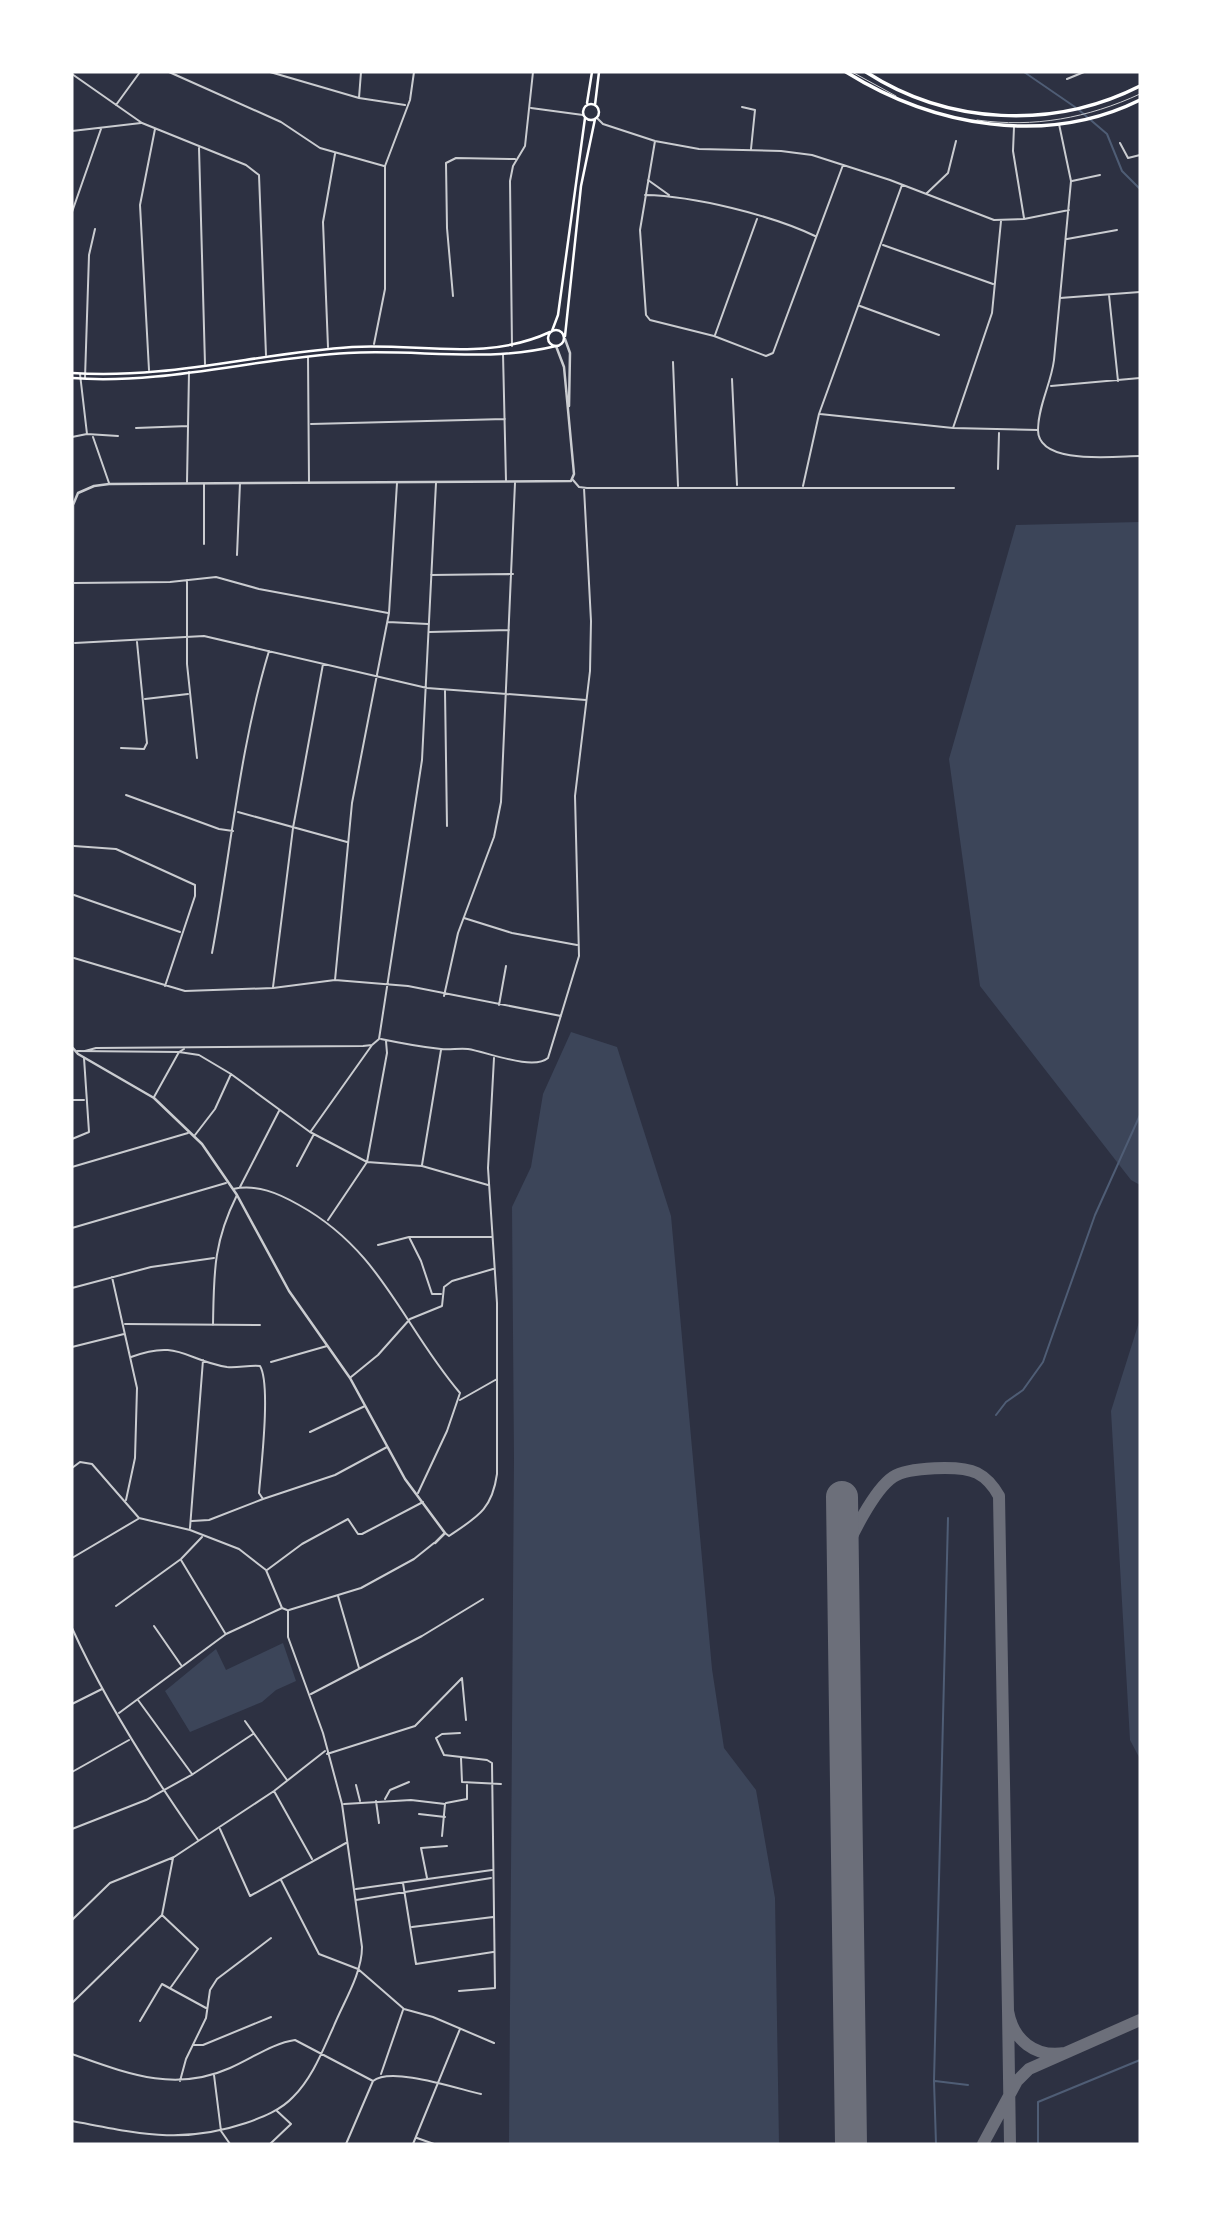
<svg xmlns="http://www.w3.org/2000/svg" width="1212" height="2216" viewBox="0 0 1212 2216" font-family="Merriweather,serif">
  <rect width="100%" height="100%" fill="#2d3142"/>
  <!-- green -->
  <path fill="#3c4559" d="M1140,522v663l-9,-5 -151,-194 -31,-227 67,-234z
    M571,1032l46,15 54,169 41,453 12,79 32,42 19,108 4,246h-270l5,-685 -2,-252 19,-40 12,-73z
    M1140,1319v440l-10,-19 -19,-329z
    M283,1643l13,38 -20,9 -14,12 -72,30 -25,-41 51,-42 10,21z"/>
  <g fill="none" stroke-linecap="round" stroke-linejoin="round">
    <!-- stream -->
    <path stroke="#4f5d75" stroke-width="2" d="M1024,72l51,35
      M1079,110l28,24 15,37 18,18
      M996,1415l10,-13 17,-12 20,-28 52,-147 45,-100
      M935,2081l33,4
      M936,2144l-2,-63 14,-563
      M1038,2144v-42l102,-42"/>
    <!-- taxiway -->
    <path stroke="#6c6f7a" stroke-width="12" d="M844,1559c4,-20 31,-70 49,-82 15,-10 68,-12 84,-4 10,5 17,14 22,23l9,515
      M983,2144l34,-63 12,-12 111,-49
      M1010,2144l-2,-133c5,29 27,47 57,42"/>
    <!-- runway -->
    <path stroke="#6c6f7a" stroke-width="32" d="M842,1497l9,647"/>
    <!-- service -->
    <path stroke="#caccd0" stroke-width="1" d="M852,72l44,24
      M977,120c57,8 111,-2 163,-26"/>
    <!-- minor -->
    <path stroke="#caccd0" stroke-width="2" d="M169,72l112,50 39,26 64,18
      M270,72l89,26 46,7
      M72,74l70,49 104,42 13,10 7,180
      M1067,79l17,-7
      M359,98l2,-26
      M116,105l24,-33
      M742,107l13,3 -4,39
      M531,108l52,7
      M597,118l6,6 52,17 44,8 82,2 31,4 78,25 104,40 30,-1 45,-9
      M1059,124l12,57 -17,179c-3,24 -16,46 -16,70 0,36 78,26 102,26
      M1014,127l-1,24 11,67
      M72,131l69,-8
      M655,141l-15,89 6,85 4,5 64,16 52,20 7,-3 70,-188
      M1120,143l8,15 12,-3
      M199,148l6,216
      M648,180l21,15
      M1072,181l28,-6
      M927,193l21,-20 8,-32
      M645,195c49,1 126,20 170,41
      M72,212l29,-83
      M1067,239l50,-9
      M883,245l110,39
      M1109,295l9,86
      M453,296l-6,-68 -1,-65 10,-5 59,1
      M1060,298l80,-6
      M860,306l79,29
      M715,335l42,-116
      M374,344l11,-55v-123l25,-66 4,-28
      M512,346l-2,-165 3,-15 12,-20 8,-74
      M328,347l-5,-125 12,-68
      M503,354l3,127
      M308,357l1,126
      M673,362l5,124
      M149,370l-9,-165 15,-76
      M80,374l7,60
      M85,378l4,-123 6,-26
      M732,379l5,106
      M1051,386l89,-8
      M820,414l133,14 85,2
      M311,424l194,-5
      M136,428l52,-2
      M953,428l39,-115 9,-92
      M72,437l15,-3 31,2
      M93,437l16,46
      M998,469l1,-36
      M573,480l6,7 8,1h367
      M187,482l2,-110
      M204,484v60
      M803,486l16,-72 83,-229
      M237,555l3,-72
      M431,575l82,-1
      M187,580v84l10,94
      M74,583l96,-1 46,-5 43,12 129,24
      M388,622l40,2
      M430,632l79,-2
      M75,643l129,-7 223,52 159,12
      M445,691l2,135
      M145,699l43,-5
      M121,748l23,1 3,-6 -10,-101
      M126,795l93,34 14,2
      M238,812l109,30
      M74,846l42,3 79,36v11l-30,90
      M74,895l106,37
      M464,918l48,15 65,12
      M212,953c19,-101 27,-203 57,-302
      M74,958l111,33 88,-3 62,-8 73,6 153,30
      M335,980l17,-177 37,-190 8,-130
      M273,987l20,-159 30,-164
      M444,996l14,-63 36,-96 7,-35 14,-319
      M499,1005l7,-39
      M381,1039c19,4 40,8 60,10 9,1 18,-1 27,0 19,3 65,22 80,9l31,-102 -4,-160 15,-125 1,-50 -7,-133
      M77,1051l102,1 20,3 32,19 79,58 57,30 55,4 66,19
      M85,1051l11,-3 267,-2 9,-1 7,-6 43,-279 14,-277
      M154,1097l25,-45 5,-3
      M72,1100h12
      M311,1131l61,-86
      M195,1135l20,-26 16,-35
      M72,1139l17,-7 -5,-74
      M422,1165l19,-115
      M297,1166l17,-32
      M72,1167l116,-34
      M240,1187l39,-76
      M233,1189c24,-5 45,4 66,16 83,46 103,120 161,188l-13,38 -29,62
      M328,1220l39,-58 20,-109 -1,-12
      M72,1228l154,-45
      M409,1237l12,24 11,33h9
      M378,1245l31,-8h83
      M112,1277l25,111 -2,70 -9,42
      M72,1288l79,-21 63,-9
      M125,1324l135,1
      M213,1325c1,-52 0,-82 24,-130
      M72,1347l52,-13
      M131,1357c48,-18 54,3 96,10 11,1 22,-2 33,-1 11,18 1,102 -1,127l4,6 72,-24 52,-28
      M271,1362l56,-16
      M351,1377l27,-22 32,-36 32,-13 2,-19 8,-6 41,-12
      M460,1400l37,-21
      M310,1432l55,-26
      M72,1468l8,-6 12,2 47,54 51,12 49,19 27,21 16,38
      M192,1521l17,-1 54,-21
      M190,1528l13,-168
      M445,1533l4,3c28,-19 43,-26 48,-62v-171l-9,-135 6,-110
      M72,1558l66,-39
      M181,1560l44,73
      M267,1570l35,-26 46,-25 10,15h4l61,-32
      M338,1596l21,72
      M116,1606l65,-47 21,-22
      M289,1610l72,-22 53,-29 20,-16
      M154,1626l27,39
      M72,1628c34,75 79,145 126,212
      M311,1694l111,-58 61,-37
      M138,1700l54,74
      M72,1704l30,-15
      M119,1713l107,-79 56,-26 5,2
      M245,1721l42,59
      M327,1754l88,-28 47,-48 4,42
      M461,1758l1,24 39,2
      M72,1772l57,-32
      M356,1785l4,16
      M274,1791l38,68
      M385,1799l5,-9 19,-8
      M376,1801l3,22
      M446,1803l21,-4v-14
      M344,1804l67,-4 34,4 -3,32
      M419,1814l26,3
      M72,1829l74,-29 47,-26 60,-40
      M220,1829l30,67 96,-53
      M427,1878l-6,-30 26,-2
      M281,1880l38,74 39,15 46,40 29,8 61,26
      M403,1883l13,81 77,-12
      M356,1889l136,-19
      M356,1900l135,-22
      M162,1915l36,34 -27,38
      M72,1920l38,-37 64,-26 100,-66 51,-40
      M412,1927l81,-10
      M459,1991l36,-3 -3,-225 -5,-3 -43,-5 -8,-17 6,-4 18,-1
      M72,2003l90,-88 11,-57
      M140,2021l22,-37 44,24
      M194,2045h9l68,-28
      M72,2054c54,19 102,39 158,14 21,-9 43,-25 65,-28l78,41c18,-15 85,8 108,13
      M381,2074l22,-64
      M214,2075l7,56 9,13
      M180,2081l6,-22 20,-41 4,-28 7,-11 54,-41
      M72,2121c65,12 109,24 174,2 17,-6 35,-13 47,-26 19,-19 29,-45 40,-69 10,-25 29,-54 29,-81l-20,-143 -19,-71 -35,-96v-26
      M417,2138l17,6
      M270,2144l21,-20 -14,-13
      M346,2144l27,-63
      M413,2144l47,-115"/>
    <!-- tertiary -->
    <path stroke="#caccd0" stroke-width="2.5" d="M565,339l5,14 -1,53
      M435,1543l10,-10 -40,-54 -55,-101 -61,-87 -52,-96 -35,-51 -48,-46 -76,-44 -6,-7 1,-542 5,-12 16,-7 15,-2 462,-3 3,-7 -10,-107 -8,-21"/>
    <!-- secondary -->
    <path stroke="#fff" stroke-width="2.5" d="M587,103l5,-31
      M583 112a8 8 0 1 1 16 0a8 8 0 1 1-16 0Z
      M595,105l4,-33
      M548 338a8 8 0 1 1 16 0a8 8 0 1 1-16 0Z
      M552,331l6,-16 27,-197
      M565,336l16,-150 14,-67
      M72,373c93,7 187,-20 280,-26 67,-4 134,15 198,-15
      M72,378c92,7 184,-20 276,-25 70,-4 139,10 208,-7"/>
    <!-- trunk -->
    <path stroke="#fff" stroke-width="3.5" d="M846,72c87,54 199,75 294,28
      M866,72c82,53 187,58 274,14"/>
  </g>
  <!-- border -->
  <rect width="1212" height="2216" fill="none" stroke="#ffffff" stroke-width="147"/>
</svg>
